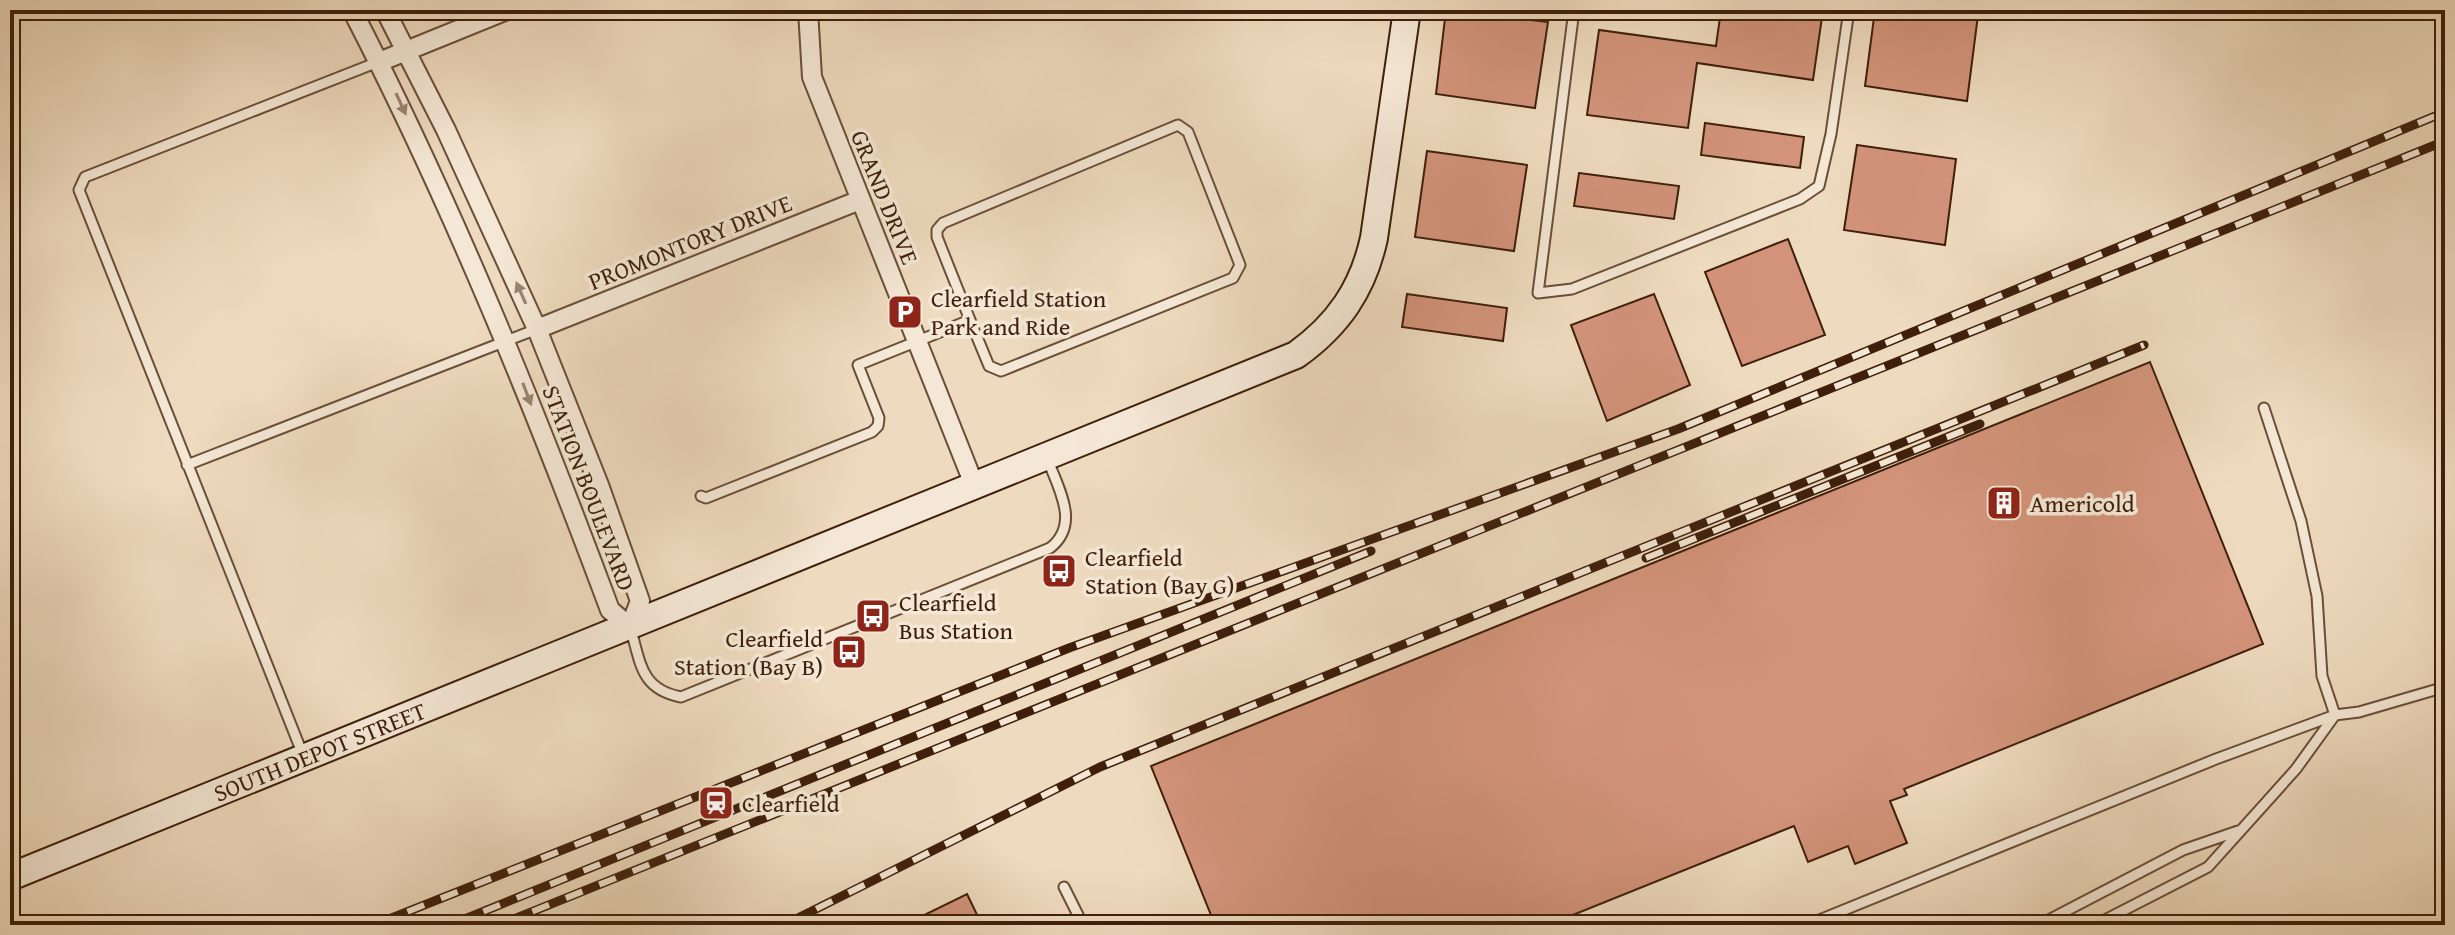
<svg xmlns="http://www.w3.org/2000/svg" width="2455" height="935" viewBox="0 0 2455 935" font-family="'Gentium Book Plus',serif">
  <rect width="100%" height="100%" fill="#eedabe"/>
  <filter id="stains"><feTurbulence type="fractalNoise" baseFrequency=".0025" numOctaves="4"/><feColorMatrix values="0 0 0 0 .2 0 0 0 0 .09 0 0 0 0 .02 0 0 0 .5 -.17"/></filter>
  <radialGradient id="worn" r=".72"><stop offset=".6" stop-color="#630" stop-opacity="0"/><stop offset="1" stop-color="#630" stop-opacity=".3"/></radialGradient>
  <!-- building -->
  <path fill="#d2937a" stroke="#3f1f0b" stroke-width="2" d="M1446,10l102,12 -13,86 -99,-14z
    M1721,10h102l-10,70 -116,-17 -9,65 -101,-13 12,-85 117,16z
    M1875,10h68l35,5 -11,86 -102,-15z
    M1705,123l99,14 -4,31 -99,-13z
    M1857,145l99,14 -11,86 -101,-15z
    M1427,151l100,14 -13,86 -99,-14z
    M1579,173l100,13 -5,33 -100,-13z
    M1788,239l37,96 -83,31 -37,-94z
    M1407,294l100,14 -4,33 -101,-14z
    M1654,294l36,91 -83,36 -36,-96z
    M2150,362l113,282 -359,145 3,6 -17,6 17,42 -52,21 -7,-18 -40,16 -14,-36 -246,99h-333l-64,-159z
    M967,894l15,31h-78z"/>
  <g fill="none" stroke-linecap="round" stroke-linejoin="round">
    <defs>
      <path id="lane" d="M1574,10l-36,283 34,-4 228,-90 19,-13 12,-52 18,-124
        M187,465l350,-136
        M701,496l5,2 166,-66 6,-6 1,-8 -21,-53 112,-45 19,46 12,5 232,-93 7,-13 -52,-133 -10,-7 -235,98 -6,7v7l33,83
        M630,627c11,36 10,62 51,70l369,-149c31,-24 8,-60 -3,-90
        M303,755l-224,-565 6,-13 293,-115
        M1064,887l19,38
        M1807,925l409,-166 119,-44 24,-3 86,-25
        M2039,925l144,-75 55,-19
        M2095,925l113,-58 88,-98 39,-54 -13,-39 -5,-80 -16,-75 -37,-113"/>
      <path id="street" d="M352,10c100,194 182,396 258,600l20,17 10,-26 -41,-116 -62,-156 -91,-199 -61,-120
        M808,10l4,67 163,410
        M379,62l128,-52
        M537,329l323,-129"/>
      <g id="secondary">
        <path id="s1" d="M10,877l1286,-522c42,-30 67,-66 78,-117l33,-228"/>
      </g>
    </defs>
    <!-- lane casing -->
    <use href="#lane" stroke="#6b4e38" stroke-width="13"/>
    <!-- street casing -->
    <use href="#street" stroke="#6b4e38" stroke-width="22"/>
    <!-- secondary casing -->
    <use href="#secondary" stroke="#3f1f0b" stroke-width="30"/>
    <!-- lane -->
    <use href="#lane" stroke="#f4e7d5" stroke-width="9"/>
    <!-- street -->
    <use href="#street" stroke="#f4e7d5" stroke-width="18"/>
    <!-- secondary -->
    <use href="#secondary" stroke="#f4e7d5" stroke-width="26"/>
    <defs>
      <path id="rail" d="M1646,558l334,-134
        M374,925l695,-277 609,-219 767,-317
        M450,925l921,-374
        M499,925l1946,-784
        M784,925l316,-158 1044,-422"/>
    </defs>
    <!-- rail casing -->
    <use href="#rail" stroke="#3f1f0b" stroke-width="9"/>
    <!-- rail -->
    <use href="#rail" stroke="#f4e7d5" stroke-width="6" stroke-dasharray="18" stroke-linecap="butt"/>
  </g>
  <!-- one-way arrows -->
  <defs><path id="oneway-solid" d="M-6-.8H1V-3.2L6.5 0L1 3.2V.8H-6Z" transform="scale(2)"/></defs>
  <g fill="#9a8370">
    <use href="#oneway-solid" transform="translate(401 104) rotate(65)"/>
    <use href="#oneway-solid" transform="translate(521 293) rotate(-114)"/>
    <use href="#oneway-solid" transform="translate(527 394) rotate(69)"/>
  </g>
  <!-- icons -->
  <defs>
    <symbol id="parking-square" viewBox="-11 -11 22 22"><rect x="-9" y="-9" width="18" height="18" rx="4" fill="#8f2418" stroke="#f4e7d5"/><path d="M-3.5-5.5H1a3.5 3.5 0 0 1 0 7H-1V5.5H-3.5ZM-1-3.4V-.6H.8a1.4 1.4 0 0 0 0-2.8Z" fill="#fff"/></symbol>
    <symbol id="building-square" viewBox="-11 -11 22 22"><rect x="-9" y="-9" width="18" height="18" rx="4" fill="#8f2418" stroke="#f4e7d5"/><path d="M-4-6H4V6H1V3H-1V6H-4ZM-2.5-4.3h1.7v1.8h-1.7ZM.8-4.3h1.7v1.8H.8ZM-2.5-1h1.7V.8h-1.7ZM.8-1h1.7V.8H.8Z" fill="#fff"/></symbol>
    <symbol id="bus-square" viewBox="-11 -11 22 22"><rect x="-9" y="-9" width="18" height="18" rx="4" fill="#8f2418" stroke="#f4e7d5"/><path d="M-5-6H5V4H4V6H2V4H-2V6H-4V4H-5ZM-3.5-4V0h7V-4ZM-3.5 1.2v1.5H-2V1.2ZM2 1.2v1.5H3.5V1.2Z" fill="#fff"/></symbol>
    <symbol id="station-square" viewBox="-11 -11 22 22"><rect x="-9" y="-9" width="18" height="18" rx="4" fill="#8f2418" stroke="#f4e7d5"/><path d="M-3-6H3Q5-6 5-4V2Q5 4 3 4L4.5 6H3L1.5 4h-3L-3 6H-4.5L-3 4Q-5 4-5 2V-4Q-5-6-3-6ZM-3.5-4v3h7v-3ZM-3.5 1v1.5H-2V1ZM2 1v1.5H3.5V1Z" fill="#fff"/></symbol>
  </defs>
  <g fill-rule="evenodd">
    <use href="#parking-square" x="885" y="292" width="40" height="40"/>
    <use href="#building-square" x="1984" y="483" width="40" height="40"/>
    <use href="#bus-square" x="1039" y="551" width="40" height="40"/>
    <use href="#bus-square" x="853" y="596" width="40" height="40"/>
    <use href="#bus-square" x="829" y="632" width="40" height="40"/>
    <use href="#station-square" x="696" y="783" width="40" height="40"/>
  </g>
  <g text-anchor="middle" dominant-baseline="central" stroke-width="7" stroke-linejoin="round" paint-order="stroke">
    <!-- street labels -->
    <g font-size="24" fill="#3f1f0b" stroke="#f4e7d5">
      <text transform="translate(885 197) rotate(68)">GRAND DRIVE</text>
      <text transform="translate(690 242) rotate(-22)">PROMONTORY DRIVE</text>
      <text transform="translate(589 488) rotate(69)">STATION BOULEVARD</text>
      <text stroke="none"><textPath href="#s1" startOffset="334">SOUTH DEPOT STREET</textPath></text>
    </g>
    <!-- poi labels -->
    <g font-size="24" fill="#3f1f0b" stroke="#f4e7d5" text-anchor="start">
      <text x="931" y="298">Clearfield Station<tspan x="931" dy="28">Park and Ride</tspan></text>
      <text x="2030" y="503">Americold</text>
      <text x="1085" y="557">Clearfield<tspan x="1085" dy="28">Station (Bay G)</tspan></text>
      <text x="899" y="602">Clearfield<tspan x="899" dy="28">Bus Station</tspan></text>
      <text x="823" y="638" text-anchor="end">Clearfield<tspan x="823" dy="28">Station (Bay B)</tspan></text>
      <text x="742" y="803">Clearfield</text>
    </g>
  </g>
  <!-- margin -->
  <rect width="2455" height="935" fill="none" stroke="#eedabe" stroke-width="40"/>
  <rect x="12" y="12" width="2431" height="911" fill="none" stroke="#3f1f0b" stroke-width="4"/>
  <rect x="20" y="20" width="2415" height="895" fill="none" stroke="#3f1f0b" stroke-width="2"/>
  <rect width="100%" height="100%" filter="url(#stains)"/>
  <rect width="100%" height="100%" fill="url(#worn)"/>
</svg>
